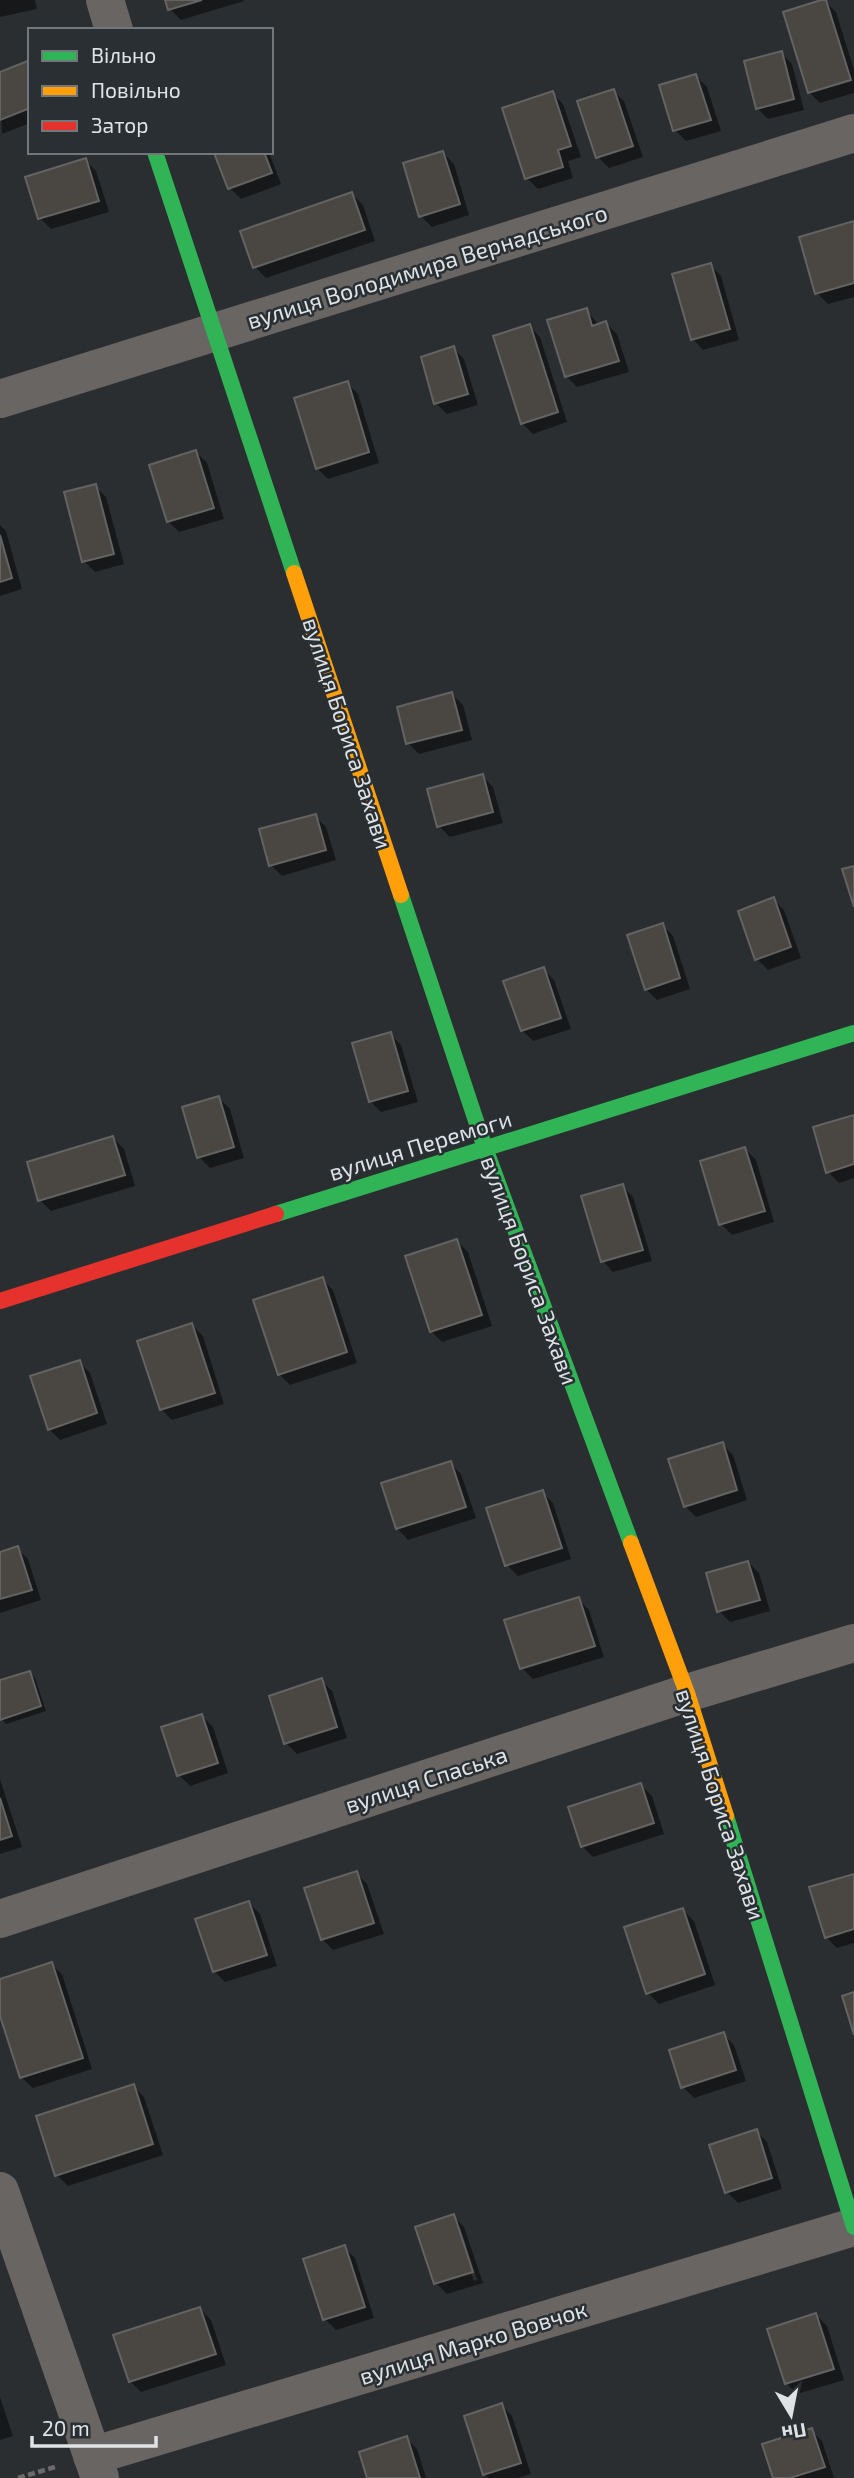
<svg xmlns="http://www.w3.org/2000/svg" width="854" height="2478" viewBox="0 0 854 2478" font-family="'Exo 2',sans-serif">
  <rect width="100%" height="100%" fill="#2b2e31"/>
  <!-- shadow -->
  <path fill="#0007" fill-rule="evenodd" d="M0,0h35l2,9 -37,8z
    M167,0h77v1l-63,19 -11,-11z
    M825,1l11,11 18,58v23l-34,10 -11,-11z
    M781,53l11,11 12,46 -36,9 -11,-11z
    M30,62v61l-28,11 -2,-61z
    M696,76l11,11 14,44 -35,10 -11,-11z
    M613,91l11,10 19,56 -34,11 -11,-11z
    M552,93l11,11 18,53 -13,4 5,17 -35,11 -11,-11z
    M222,152h47l12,32 -40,15 -11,-11 -13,-34z
    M443,153l11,11 15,51 -37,12 -11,-11z
    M85,160l11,11 13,41 -58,17 -11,-11 -12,-40z
    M352,194l11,11 12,36 -109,37 -11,-11z
    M854,223v74l-26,7 -11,-11z
    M710,265l11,11 18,64 -36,10 -10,-11z
    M586,310l13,15 7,-2 11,11 12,38 -52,15 -11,-11z
    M529,326l11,11 27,85 -34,12 -11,-11z
    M453,348l11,11 14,46 -31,9 -11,-11z
    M347,383l11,11 21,69 -51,16 -11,-11z
    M196,452l11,11 17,56 -45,13 -11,-11z
    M95,486l11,11 18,67 -29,8 -11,-11z
    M0,525l6,6 16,58 -22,7z
    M452,694l11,11 9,35 -53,14 -11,-11z
    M482,776l11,11 10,36 -53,14 -11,-11z
    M315,816l11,11 10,33 -54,16 -11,-11z
    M774,900l10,10 17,48 -33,12 -11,-11z
    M662,925l11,11 17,53 -33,11 -11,-11z
    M543,969l11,11 17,49 -38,12 -11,-11z
    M390,1034l11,11 17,57 -37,10 -11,-11z
    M219,1098l11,11 14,49 -34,10 -11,-11z
    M854,1117v61l-15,5 -11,-11z
    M113,1138l11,11 11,37 -84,25 -11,-11z
    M745,1149l11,11 18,62 -42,13 -11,-11z
    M622,1186l11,11 19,64 -39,11 -10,-11z
    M457,1241l11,11 24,74 -50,16 -11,-11z
    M322,1279l11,11 24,73 -67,22 -11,-11z
    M192,1325l11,11 21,68 -52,16 -11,-11z
    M79,1362l11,11 17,51 -47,16 -11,-11z
    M722,1444l11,11 14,45 -51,17 -11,-11z
    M450,1463l11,11 15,44 -68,22 -10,-11 -15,-45z
    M542,1492l11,11 18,56 -53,17 -11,-11z
    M17,1548l11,11 13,41 -41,13v-59z
    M748,1562l11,11 11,38 -40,11 -11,-11z
    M578,1599l11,11 15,47 -71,22 -11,-11 -16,-46z
    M30,1673l5,5 11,33 -40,13 -6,-7v-35z
    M321,1680l11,11 15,47 -50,16 -11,-11z
    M202,1716l11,11 15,46 -38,13 -11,-11z
    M0,1779l22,68 -22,7z
    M641,1785l11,11 12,38 -71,23 -11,-11z
    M356,1873l11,11 17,50 -51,16 -11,-11z
    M854,1876v67l-17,5 -11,-11z
    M249,1903l11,11 17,52 -52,16 -11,-11z
    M683,1910l11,11 21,64 -56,19 -11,-11z
    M51,1964l11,10 30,95 -59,19 -11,-10 -22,-68v-29z
    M723,2034l11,11 12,36 -52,17 -11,-11z
    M133,2086l11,11 19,58 -95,31 -11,-11z
    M756,2131l11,11 15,47 -44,14 -11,-11z
    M453,2216l11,11 19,56 -36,11 -11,-11zM456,2227h4l17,53 -3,1z
    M344,2247l11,11 19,60 -38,12 -11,-11z
    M200,2309l11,11 15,45 -85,27 -11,-11z
    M816,2315l11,11 17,54 -47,14 -11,-11z
    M0,2397l13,39 -13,4z
    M501,2405l11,11 19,58 -13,4h-30l-4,-4z
    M811,2430l11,11 12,37h-59z
    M406,2438l11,11 9,29h-57z"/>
  <!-- building -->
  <path fill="#4a4641" stroke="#636363" stroke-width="2" d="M165,0h37l-34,10z
    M821,0h5l25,80 -43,13 -25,-81z
    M782,51l12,48 -38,10 -12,-48z
    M30,60v48l-30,12v-48z
    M696,74l15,46 -38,11 -14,-46z
    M614,89l19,57 -37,12 -19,-57z
    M553,91l18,55 -13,4 5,17 -38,12 -23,-71z
    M443,151l17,53 -41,13 -16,-54z
    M264,152l8,21 -44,16 -14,-36z
    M86,158l13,43 -61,18 -13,-42z
    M352,192l13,38 -112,38 -13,-37z
    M854,221v62l-39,11 -16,-57z
    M711,263l19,66 -39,11 -19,-66z
    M587,308l5,18 14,-5 13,40 -54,16 -18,-57z
    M530,324l28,88 -37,12 -28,-88z
    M454,346l14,48 -34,10 -13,-47z
    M348,381l21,71 -53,17 -22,-71z
    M196,450l18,58 -47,14 -18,-57z
    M96,484l18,70 -32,8 -18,-70z
    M0,535l12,43 -12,4z
    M452,692l10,38 -56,14 -9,-37z
    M483,774l10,38 -56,15 -10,-38z
    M316,814l10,36 -57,16 -10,-37z
    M854,866v41l-12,-38z
    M774,897l17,50 -36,13 -17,-49z
    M663,923l17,55 -35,12 -18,-55z
    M544,967l17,51 -40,13 -18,-50z
    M391,1032l17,59 -39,11 -17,-59z
    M219,1096l15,51 -37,11 -15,-51z
    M854,1115v49l-28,9 -13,-46z
    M113,1136l12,39 -87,26 -11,-39z
    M745,1147l20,64 -46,14 -19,-64z
    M623,1184l20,66 -42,12 -20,-66z
    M457,1239l25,76 -52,17 -25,-76z
    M323,1277l24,75 -69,23 -25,-75z
    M192,1323l23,70 -55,17 -23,-69z
    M80,1360l17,53 -49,17 -18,-54z
    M723,1442l14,48 -53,17 -16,-48z
    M451,1461l15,46 -70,22 -15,-46z
    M543,1490l19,58 -57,18 -19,-58z
    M18,1546l14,44 -32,9v-47z
    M748,1561l12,39 -43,12 -11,-39z
    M579,1597l16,49 -75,23 -16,-49z
    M30,1671l11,35 -41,14v-40z
    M322,1678l15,49 -53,17 -15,-48z
    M202,1714l16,49 -41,13 -16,-49z
    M641,1783l13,40 -73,24 -13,-40z
    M0,1798l12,38 -12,4z
    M357,1871l17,52 -53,17 -17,-52z
    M854,1874v55l-29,9 -16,-51z
    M249,1901l18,54 -54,17 -18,-53z
    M683,1908l22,66 -59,20 -22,-67z
    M52,1962l31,96 -63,20 -20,-62v-37z
    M854,1992v43l-12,-39z
    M724,2032l12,38 -55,18 -12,-38z
    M134,2084l19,60 -98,32 -19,-60z
    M757,2129l15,49 -47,15 -16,-48z
    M454,2214l19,58 -39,12 -19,-57z
    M345,2245l20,62 -42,13 -20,-61z
    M200,2307l16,47 -87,28 -16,-47z
    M816,2313l18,56 -49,15 -18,-55z
    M502,2403l19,60 -38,12 -19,-59z
    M812,2428l13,39 -35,11h-17l-11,-34z
    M407,2436l13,42h-53l-8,-26z"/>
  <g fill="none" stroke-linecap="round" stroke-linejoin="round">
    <!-- path -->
    <path stroke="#6c6a6b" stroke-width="4.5" stroke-dasharray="7 3.5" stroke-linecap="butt" d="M18,2478l37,-11"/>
    <!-- street -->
    <path stroke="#696563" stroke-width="38" d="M105,0l9,30
      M0,399l854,-266
      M0,1919l687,-226 167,-50
      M0,2191l100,287
      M92,2456l762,-229"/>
    <!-- fast -->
    <path stroke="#30b455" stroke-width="16" d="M155,152l139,421
      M401,895l84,253 146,395
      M276,1214l578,-181
      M726,1816l128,411"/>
    <!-- slow -->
    <path stroke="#ff9f0a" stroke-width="16" d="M294,573l107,322
      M631,1543l56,150 39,123"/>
    <!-- jam -->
    <path stroke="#e5322d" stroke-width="16" d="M0,1301l276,-87"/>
  </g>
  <g text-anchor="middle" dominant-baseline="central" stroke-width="5" stroke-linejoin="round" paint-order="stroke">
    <!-- street labels -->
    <g font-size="23" fill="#dfe3e6" stroke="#292f33">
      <text transform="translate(427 266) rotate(-17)">вулиця Володимира Вернадського</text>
      <text transform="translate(348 733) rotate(72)">вулиця Бориса Захави</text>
      <text transform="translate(420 1145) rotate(-17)">вулиця Перемоги</text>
      <text transform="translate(530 1270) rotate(70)">вулиця Бориса Захави</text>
      <text transform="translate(426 1779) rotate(-18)">вулиця Спаська</text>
      <text transform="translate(721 1804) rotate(72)">вулиця Бориса Захави</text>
      <text transform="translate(473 2342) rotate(-17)">вулиця Марко Вовчок</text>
    </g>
  </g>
  <!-- legend -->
  <rect x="28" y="28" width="245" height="126" fill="#292f33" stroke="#72777b" stroke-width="2"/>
  <rect x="42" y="51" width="35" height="10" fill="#30b455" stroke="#72777b" stroke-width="2"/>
  <text x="91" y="63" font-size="21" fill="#dfe3e6">Вільно</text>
  <rect x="42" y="86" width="35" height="10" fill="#ff9f0a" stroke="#72777b" stroke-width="2"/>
  <text x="91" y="98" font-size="21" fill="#dfe3e6">Повільно</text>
  <rect x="42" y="121" width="35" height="10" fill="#e5322d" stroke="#72777b" stroke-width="2"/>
  <text x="91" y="133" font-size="21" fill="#dfe3e6">Затор</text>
  <!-- north arrow -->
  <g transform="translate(791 2415) rotate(170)" stroke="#292f33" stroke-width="5" paint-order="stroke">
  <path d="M0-5L12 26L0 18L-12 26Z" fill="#dfe3e6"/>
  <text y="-10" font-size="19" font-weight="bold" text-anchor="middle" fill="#dfe3e6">Пн</text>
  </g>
  <!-- scale -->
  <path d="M32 2436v10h124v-10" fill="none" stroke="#dfe3e6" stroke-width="3.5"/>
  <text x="42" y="2436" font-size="21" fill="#dfe3e6" stroke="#292f33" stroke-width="5" paint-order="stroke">20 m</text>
</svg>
